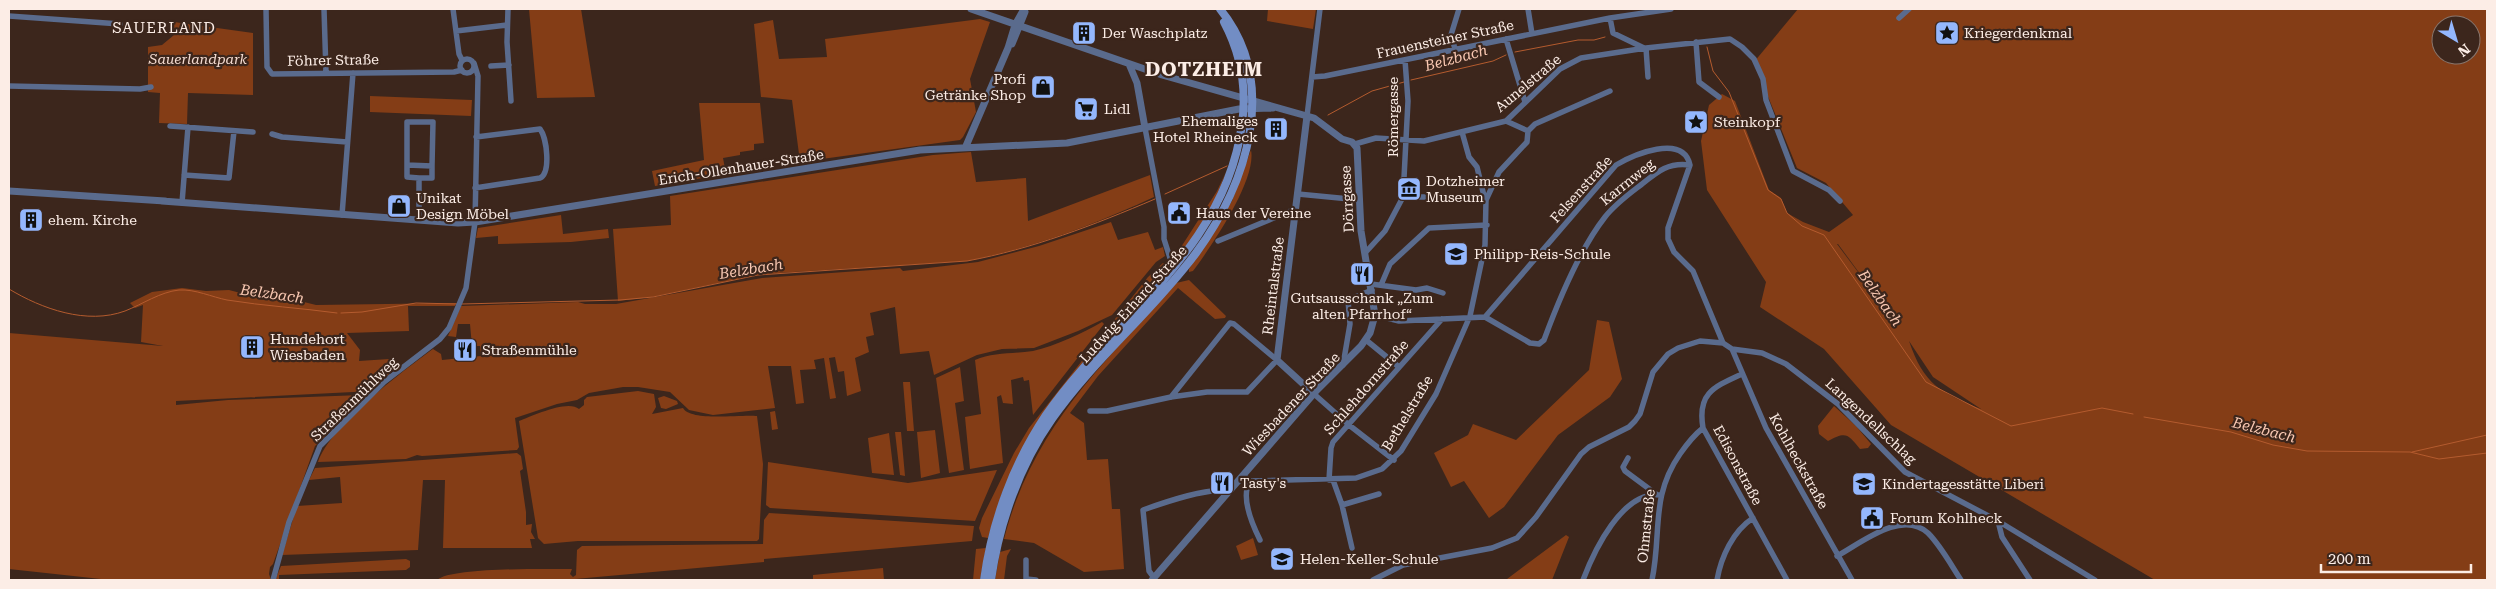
<svg xmlns="http://www.w3.org/2000/svg" width="2496" height="589" viewBox="0 0 2496 589" font-family="'Roboto Serif',serif">
  <rect width="100%" height="100%" fill="#3c261c"/>
  <!-- green -->
  <path fill="#843d16" fill-rule="evenodd" d="M529,9h52l14,88 -58,1z
    M1268,9h48l-3,20 -46,-8z
    M1798,9h689v571h-332l-264,-155 -67,-76 -64,-42 6,-25 -59,-92 -6,-49 8,-36 13,-11 13,7 34,89 12,8 6,15 16,9 26,10 24,-17 -27,-32 -29,-15 -43,-106zM2441,25h30v30h-30zM1837,244h1l53,72zM1909,341l24,36 48,32c-41,-17 -57,-24 -72,-68z
    M980,19l10,3 -20,57 6,33 -13,25 -3,3 -160,22 -8,-62 -31,-3 -7,-73 19,-4 6,39 48,-2 -2,-18z
    M174,22l79,11v62l-65,-2 -1,31 -28,-1 1,-30 -12,-1v-45l14,-2 12,-10z
    M370,96l102,4 -1,16 -101,-4z
    M699,103h61l4,40 -10,1v6l-14,2v3l-17,3 3,16 -71,12 -3,-15 52,-11z
    M1251,150c6,30 -40,97 -58,121l-4,1v-3l43,-68z
    M971,152l5,30 50,-4 2,43 122,-46 4,22c-60,28 -122,51 -187,64l-206,13 -109,23 -34,4 -5,-72 58,-4 -1,-29 263,-41z
    M1226,172l-16,40 -34,50 -2,-4 43,-67z
    M561,215l2,19 45,-5 1,9 -38,4 -73,2v-8l-22,2 2,-10z
    M1111,222l7,18 30,-8 7,18 8,-3 2,9 -9,6 -44,53 -34,16 -44,17 -32,1 -25,6 -43,20 -5,-24 -29,3 -5,-47 -25,6 4,22 -8,2 3,15 -14,6 6,33 -14,5 -3,-25 -6,1 -3,-15 -6,1 7,40 -6,1 -6,-41 -10,2 2,9 -16,1 4,33 -8,1 -5,-38h-23l7,42 -62,7 -24,-5 -19,-18 -32,-5h-15l-34,6 -12,7 -20,4 -42,14 4,29 -2,3 -95,6 -5,-1 -11,4 -88,3c13,-37 82,-89 115,-113l8,5 1,6 39,-4 -1,-10h-8l-2,-22h-12l-2,13 -8,-1 13,-30 117,-4 7,2h31l146,-26 138,-10 3,3 75,-9 61,-16z
    M1163,263l8,2 -51,58 -118,170 -14,45 -6,-1 -3,-9 3,-10 32,-65 15,-25 119,-151z
    M1189,280l37,36 -1,2 -10,1 -37,-31 -80,88 -28,37 14,10 3,37 21,-1 4,50h8l4,60 -40,3 -50,-29 -30,-4c29,-112 98,-173 172,-256z
    M182,288l24,3 23,-1 31,8 40,3 16,4 140,-2 -1,3h-47l1,25 -62,2 13,17 -1,11 30,-2v10l2,3 -18,19 -197,10v4l52,-5 134,-5 3,3 -50,48 -42,118 -3,3 -1,7 2,6h-161l-101,-11v-236l154,13 -22,-4 2,-37 -8,3 -5,-5 22,-11z
    M1597,320l12,2 13,57 -12,18 -52,38 -54,72 -15,11 -25,-37 -13,6 -17,-34 34,-18 5,-11 43,16 73,-70z
    M1102,322l2,2 -71,91 -4,-35 -5,1 -1,-4 -12,3 2,24 -10,-1 -2,-8 -4,2 6,66 -33,6 -5,-52 16,-3 -6,-54c18,-8 39,-6 58,-9 22,-5 50,-18 69,-29z
    M960,367l4,34 -9,2 9,67 -15,3 -13,-95z
    M903,382h7l4,49h-7z
    M638,391l16,3 2,13 -4,7 31,-6c8,14 58,6 74,8l6,48 -4,75 -2,2h-179l-34,3 -6,-6 -19,-117c13,-5 49,-22 60,-12l5,-4v-5l3,-3z
    M664,396l13,5 1,3 -12,5 -5,-1 -3,-10z
    M1834,406l22,20 15,18 -3,4 -8,1c-12,-15 -14,-18 -32,-8l-9,-7 -1,-8z
    M775,411l3,18 -6,1 -2,-18z
    M935,430l5,43 -19,5 -4,-46z
    M895,432h6l4,44 -5,-1z
    M889,433l5,42 -22,-2 -4,-35z
    M517,453l4,3 2,13 -3,2 6,41v13l6,-1 -1,8 4,7h-5l2,9h-89l2,-68h-22l-5,70 -136,5 15,-49 45,-3 -2,-26 -31,3 6,-12z
    M768,462l140,21 89,-13 -22,51 -205,-13 -4,-3z
    M769,513l205,13 -2,15 -208,18v3l-200,18h-127c15,-13 111,-11 135,-11l-2,5 3,3 3,-2 1,-25 5,-4 181,-2 1,-24z
    M1566,535l3,2 -17,43h-51l6,-1z
    M1253,538l5,17 -17,5 -5,-14z
    M986,548l-6,32h-7l3,-31z
    M1011,549l-4,7 -3,24h-9l5,-28z
    M406,559l4,2v6l-4,3 -127,5v5h-4l6,-14z
    M883,568l1,12h-71v-5z"/>
  <g fill="none" stroke-linecap="round" stroke-linejoin="round">
    <!-- stream -->
    <path stroke="#b45b2e" stroke-width="1" d="M1707,47l6,24 16,21 39,98 13,9 6,14 15,13 22,9 102,147 85,44 91,-18 31,6
      M1515,52l63,-12h16l11,-3
      M1411,80l82,-19 13,-6
      M1328,115l44,-24 32,-9
      M1165,194l62,-28
      M9,289c33,20 78,36 116,22 18,-7 35,-19 54,-21 16,-1 33,7 48,10 37,6 74,8 110,13
      M462,304l158,-4 33,-3 105,-22 209,-14c65,-12 127,-36 188,-62
      M341,313l21,-1 54,-9 42,1
      M2144,417l87,15 42,13 34,6 103,1 29,7 48,-6
      M2412,452l75,-17"/>
    <!-- minor -->
    <path stroke="#5a6b8d" stroke-width="5.5" d="M266,9l1,58 5,7 182,-2 8,-2
      M324,9l2,64
      M453,9l6,45 3,6
      M508,9l-1,33 4,59
      M1528,9l4,25
      M9,16l111,8
      M1610,18l3,15 31,15
      M1899,18l10,-9
      M456,31l51,-6
      M1506,39l19,63
      M1696,42l3,40 20,15
      M1646,48l2,29
      M1455,49l-4,-14 8,-26
      M460 66a7 7 0 1 1 14 0a7 7 0 1 1-14 0Z
      M491,66l18,-1
      M1312,77l13,-1 285,-58 61,-9
      M9,86l131,3 11,-2
      M1307,116l13,-107
      M1506,121l22,10
      M170,126l83,6
      M1145,128l19,99v12l6,19
      M1528,131l7,-7 75,-33
      M1462,132l7,25 8,10 7,29
      M272,134l10,3 65,5
      M1355,144l21,-6 48,3 82,-20 54,-52 21,-11 65,-10 84,-9 12,8 12,12 9,20 3,21 27,71 36,19 11,11
      M407,165v-43h26l-1,44
      M184,175l45,3 5,-47
      M475,188l65,-10c11,-5 7,-40 0,-49l-64,8
      M1298,194l62,6
      M1403,197h84
      M182,203l6,-76
      M342,215l11,-142
      M419,220v-42l-12,-1v-12l25,1v12h-13
      M1218,241l75,-31 3,1
      M1365,253l20,-22 18,-34 5,-96 -3,-41
      M1371,284l45,6 11,-2 16,5
      M1381,285l9,-21 39,-36 58,-3
      M1375,315l24,6 86,-4 45,26 9,1 5,-4c14,-38 36,-91 61,-123 10,-13 24,-23 37,-33 16,-13 27,-22 48,-19
      M1485,317l131,-152c17,-10 67,-32 74,0l-22,63v11l6,13 19,19 30,72
      M1366,340l33,27
      M1732,349l34,79 86,152
      M1343,365l7,-41 -2,-24 24,-10
      M1742,374c-28,13 -45,19 -39,54l84,152
      M1314,394l35,31 45,35
      M1090,411h17l64,-14 36,-5h40l30,-32 -43,-36 -4,-1 -59,74
      M1628,458l-5,9 2,4 31,23
      M1243,475l7,6 106,-3 26,-9 19,-18 35,-57 34,-78 15,-71 1,-45 13,-28 28,-30 1,-11
      M1329,480l2,-32 2,-6 109,-123
      M1333,480l9,25
      M1250,481c-10,16 2,43 10,59
      M1998,521l4,16 28,43
      M1352,548l-10,-43 37,-11
      M1837,556c24,-13 65,-47 91,-23 13,13 23,32 33,47
      M1026,560v19l10,1
      M1152,575l-3,-4 -6,-61c14,-5 73,-26 84,-17
      M273,580l16,-58 31,-76 64,-64 56,-43 9,-11 17,-40 9,-66 3,-146 -4,-13
      M1373,580l30,-15 89,-17 25,-10 19,-21 45,-63 8,-7 40,-20 6,-6 5,-7 13,-42 15,-18 10,-6 22,-7 23,2 9,6 30,4 24,11 52,40 67,68 93,49 97,59
      M1583,580c11,-29 39,-89 77,-85
      M1652,580c10,-47 -2,-83 28,-126 7,-10 14,-19 23,-26
      M1717,580c4,-23 16,-49 36,-62"/>
    <!-- tertiary -->
    <path stroke="#5a6b8d" stroke-width="7" d="M971,9l191,66 152,43 28,21 10,3 5,6 4,83 14,84 -5,18 -9,13 -44,44 -165,190
      M1012,44l13,-32
      M1129,64l8,19 8,45
      M1307,116l-30,244 37,34
      M966,146l42,-98 7,-23 9,-16
      M9,191l156,10
      M162,201l296,22 17,-1 445,-72 147,-7 172,-34 34,-1"/>
    <!-- secondary -->
    <path stroke="#728dc4" stroke-width="8" d="M984,580c8,-58 29,-116 62,-165 67,-96 180,-166 196,-291 5,-36 -1,-70 -18,-102
      M991,580c8,-56 28,-114 61,-161 42,-60 100,-107 144,-166 51,-69 84,-170 24,-244"/>
  </g>
  <!-- icons -->
  <defs>
    <symbol id="building-square" viewBox="-11 -11 22 22"><rect x="-9" y="-9" width="18" height="18" rx="4" fill="#94b7fd" stroke="#3c261c"/><path d="M-4-6H4V6H1V3H-1V6H-4ZM-2.5-4.3h1.7v1.8h-1.7ZM.8-4.3h1.7v1.8H.8ZM-2.5-1h1.7V.8h-1.7ZM.8-1h1.7V.8H.8Z" fill="#111"/></symbol>
    <symbol id="sight-square" viewBox="-11 -11 22 22"><rect x="-9" y="-9" width="18" height="18" rx="4" fill="#94b7fd" stroke="#3c261c"/><path d="M0-6L1.8-2.2L6-1.7L2.9 1.2L3.7 5.4L0 3.3L-3.7 5.4L-2.9 1.2L-6-1.7L-1.8-2.2Z" fill="#111"/></symbol>
    <symbol id="shop-square" viewBox="-11 -11 22 22"><rect x="-9" y="-9" width="18" height="18" rx="4" fill="#94b7fd" stroke="#3c261c"/><path d="M-5-2.5h2.3a2.7 3.5 0 0 1 5.4 0H5L5.5 6h-11ZM-1.5-2.5h3a1.5 2.3 0 0 0-3 0Z" fill="#111"/></symbol>
    <symbol id="supermarket-square" viewBox="-11 -11 22 22"><rect x="-9" y="-9" width="18" height="18" rx="4" fill="#94b7fd" stroke="#3c261c"/><path d="M-6-5.5h2.5l.6 2H6L4.5 2H-2.5L-4.4-4H-6ZM-1.5 3.2a1.3 1.3 0 1 0 .1 0ZM3 3.2a1.3 1.3 0 1 0 .1 0Z" fill="#111"/></symbol>
    <symbol id="museum-square" viewBox="-11 -11 22 22"><rect x="-9" y="-9" width="18" height="18" rx="4" fill="#94b7fd" stroke="#3c261c"/><path d="M0-6L6-3V-2H-6V-3ZM-5-1h2V3h-2ZM-1-1h2V3h-2ZM3-1h2V3H3ZM-6 4H6V6H-6Z" fill="#111"/></symbol>
    <symbol id="civic-square" viewBox="-11 -11 22 22"><rect x="-9" y="-9" width="18" height="18" rx="4" fill="#94b7fd" stroke="#3c261c"/><path d="M-.6-6.5H3V-4.5H.6V-3L4-1V1h2V6H-6V1h2V-1L-.6-3ZM-1.2 2.5V6h2.4V2.5Z" fill="#111"/></symbol>
    <symbol id="school-square" viewBox="-11 -11 22 22"><rect x="-9" y="-9" width="18" height="18" rx="4" fill="#94b7fd" stroke="#3c261c"/><path d="M0-5L7-2L0 1L-7-2ZM-4 1L0 2.5L4 1V4Q0 6-4 4Z" fill="#111"/></symbol>
    <symbol id="restaurant-square" viewBox="-11 -11 22 22"><rect x="-9" y="-9" width="18" height="18" rx="4" fill="#94b7fd" stroke="#3c261c"/><path d="M-5-6h1v4h1v-4h1v4h1v-4h1v5L-1.5 .5V6h-2V.5L-5-1ZM5-6V6H3V1.5H1.5Q1.5-4 5-6Z" fill="#111"/></symbol>
  </defs>
  <g fill-rule="evenodd">
    <use href="#building-square" x="1070" y="19" width="28" height="28"/>
    <use href="#sight-square" x="1933" y="19" width="28" height="28"/>
    <use href="#shop-square" x="1029" y="73" width="28" height="28"/>
    <use href="#supermarket-square" x="1072" y="95" width="28" height="28"/>
    <use href="#sight-square" x="1682" y="108" width="28" height="28"/>
    <use href="#building-square" x="1262" y="115" width="28" height="28"/>
    <use href="#museum-square" x="1395" y="175" width="28" height="28"/>
    <use href="#shop-square" x="385" y="192" width="28" height="28"/>
    <use href="#civic-square" x="1165" y="199" width="28" height="28"/>
    <use href="#building-square" x="17" y="206" width="28" height="28"/>
    <use href="#school-square" x="1442" y="240" width="28" height="28"/>
    <use href="#restaurant-square" x="1348" y="260" width="28" height="28"/>
    <use href="#building-square" x="238" y="333" width="28" height="28"/>
    <use href="#restaurant-square" x="451" y="336" width="28" height="28"/>
    <use href="#restaurant-square" x="1208" y="469" width="28" height="28"/>
    <use href="#school-square" x="1850" y="470" width="28" height="28"/>
    <use href="#civic-square" x="1858" y="504" width="28" height="28"/>
    <use href="#school-square" x="1268" y="545" width="28" height="28"/>
  </g>
  <g text-anchor="middle" dominant-baseline="central" stroke-width="4.5" stroke-linejoin="round" paint-order="stroke">
    <!-- poi labels -->
    <g font-size="14" fill="#fcede6" stroke="#3c261c" text-anchor="start">
      <text x="1102" y="33">Der Waschplatz</text>
      <text x="1964" y="33">Kriegerdenkmal</text>
      <text x="1026" y="79" text-anchor="end">Profi<tspan x="1026" dy="16">Getränke Shop</tspan></text>
      <text x="1104" y="109">Lidl</text>
      <text x="1258" y="121" text-anchor="end">Ehemaliges<tspan x="1258" dy="16">Hotel Rheineck</tspan></text>
      <text x="1714" y="122">Steinkopf</text>
      <text x="1426" y="181">Dotzheimer<tspan x="1426" dy="16">Museum</tspan></text>
      <text x="416" y="198">Unikat<tspan x="416" dy="16">Design Möbel</tspan></text>
      <text x="1196" y="213">Haus der Vereine</text>
      <text x="48" y="220">ehem. Kirche</text>
      <text x="1474" y="254">Philipp-Reis-Schule</text>
      <text x="1362" y="298" text-anchor="middle">Gutsausschank „Zum<tspan x="1362" dy="16">alten Pfarrhof“</tspan></text>
      <text x="270" y="339">Hundehort<tspan x="270" dy="16">Wiesbaden</tspan></text>
      <text x="482" y="350">Straßenmühle</text>
      <text x="1240" y="483">Tasty's</text>
      <text x="1882" y="484">Kindertagesstätte Liberi</text>
      <text x="1890" y="518">Forum Kohlheck</text>
      <text x="1300" y="559">Helen-Keller-Schule</text>
    </g>
    <!-- street labels -->
    <g font-size="14" fill="#fcede6" stroke="#3c261c">
      <text transform="translate(1445 39) rotate(-12)">Frauensteiner Straße</text>
      <text transform="translate(333 60) rotate(-1)">Föhrer Straße</text>
      <text transform="translate(1528 83) rotate(-40)">Aunelstraße</text>
      <text transform="translate(1393 117) rotate(-90)">Römergasse</text>
      <text transform="translate(741 167) rotate(-9)">Erich-Ollenhauer-Straße</text>
      <text transform="translate(1627 182) rotate(-39)">Karrnweg</text>
      <text transform="translate(1581 189) rotate(-48)">Felsenstraße</text>
      <text transform="translate(1347 199) rotate(-93)">Dörrgasse</text>
      <text transform="translate(1273 286) rotate(-83)">Rheintalstraße</text>
      <text transform="translate(1133 304) rotate(-48)">Ludwig-Erhard-Straße</text>
      <text transform="translate(1366 387) rotate(-49)">Schlehdornstraße</text>
      <text transform="translate(354 399) rotate(-44)">Straßenmühlweg</text>
      <text transform="translate(1291 404) rotate(-47)">Wiesbadener Straße</text>
      <text transform="translate(1407 413) rotate(-59)">Bethelstraße</text>
      <text transform="translate(1871 421) rotate(43)">Langendellschlag</text>
      <text transform="translate(1799 461) rotate(61)">Kohlheckstraße</text>
      <text transform="translate(1738 465) rotate(62)">Edisonstraße</text>
      <text transform="translate(1646 526) rotate(-84)">Ohmstraße</text>
    </g>
    <!-- park labels -->
    <g font-size="14" font-style="italic" fill="#f5dcd1" stroke="#3c261c">
      <text x="198" y="59">Sauerlandpark</text>
    </g>
    <!-- neighbourhood labels -->
    <g font-size="15" letter-spacing="1" fill="#fcede6" stroke="#3c261c">
      <text x="164" y="28">SAUERLAND</text>
    </g>
    <!-- water labels -->
    <g font-size="15" font-style="italic" fill="#f8c7b1" stroke="#3c261c">
      <text transform="translate(1456 58) rotate(-15)">Belzbach</text>
      <text transform="translate(751 269) rotate(-9)">Belzbach</text>
      <text transform="translate(272 294) rotate(8)">Belzbach</text>
      <text transform="translate(1880 298) rotate(55)">Belzbach</text>
      <text transform="translate(2264 430) rotate(14)">Belzbach</text>
    </g>
    <!-- district labels -->
    <g font-size="19" font-weight="bold" letter-spacing="1" fill="#fcede6" stroke="#3c261c">
      <text x="1204" y="69">DOTZHEIM</text>
    </g>
  </g>
  <!-- border -->
  <rect width="2496" height="589" fill="none" stroke="#fcede6" stroke-width="20"/>
  <!-- north arrow -->
  <g transform="translate(2456 40) rotate(142)"><circle r="24" fill="#3c261c" stroke="#89766d"/>
  <path d="M0-4L9 19L0 12L-9 19Z" fill="#94b7fd"/>
  <text y="-8" font-size="14" font-weight="bold" text-anchor="middle" fill="#fcede6">N</text>
  </g>
  <!-- scale -->
  <path d="M2321 564v8h150v-8" fill="none" stroke="#fcede6" stroke-width="2.5"/>
  <text x="2328" y="564" font-size="15" fill="#fcede6" stroke="#3c261c" stroke-width="4" paint-order="stroke">200 m</text>
</svg>
